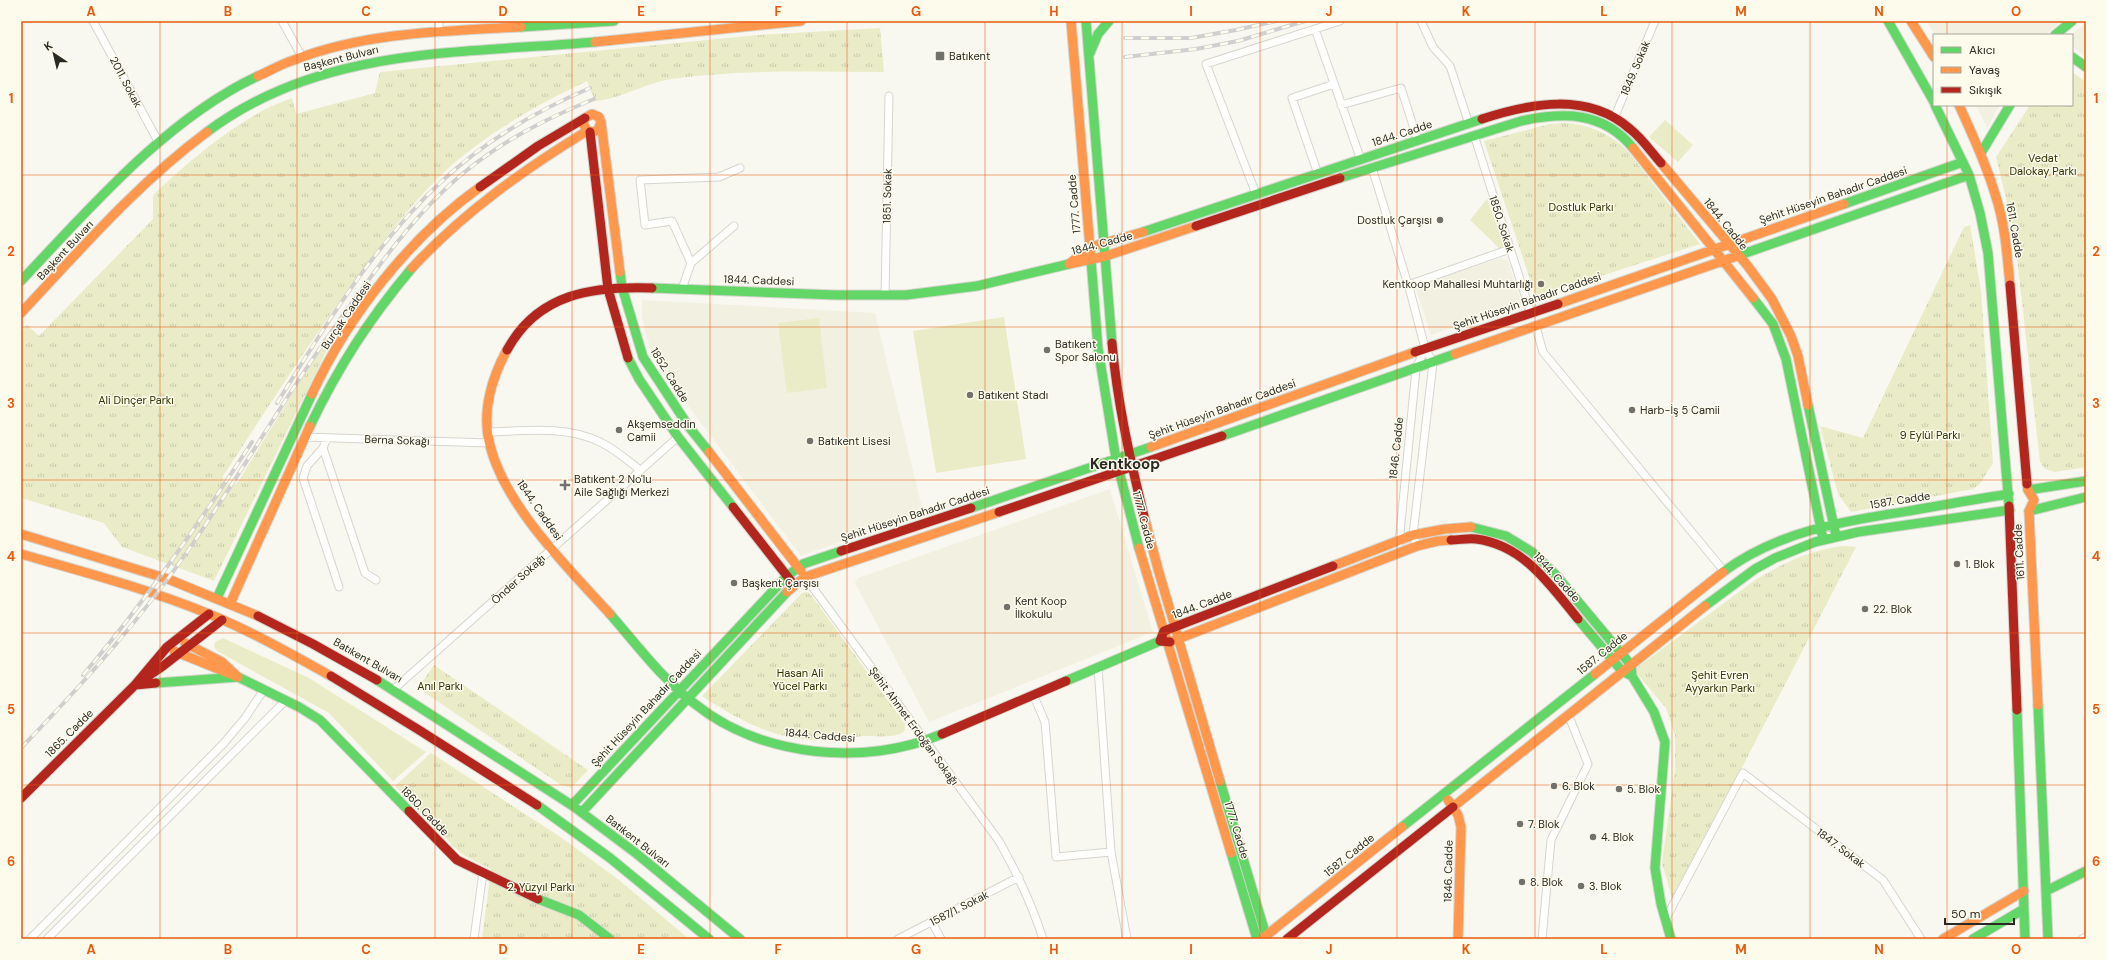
<svg xmlns="http://www.w3.org/2000/svg" width="2107" height="960" viewBox="0 0 2107 960" font-family="'DM Sans',sans-serif">
  <defs>
    <pattern id="park-tufts" width="24" height="20" patternUnits="userSpaceOnUse"><rect width="24" height="20" fill="#e9ecc7"/><path d="M3 7l-1-3M5 7V3M7 7l1-3M15 17l-1-3M17 17v-4M19 17l1-3" fill="none" stroke="#c8caab"/></pattern>
  </defs>
  <rect width="100%" height="100%" fill="#f9f8f0"/>
  <!-- built -->
  <path fill="#f2f0e0" d="M1926,21h135l-15,14h-110z
    M2086,23v34l-14,-11v-11h-2z
    M1976,105h24l-13,23z
    M1501,258l7,3 14,43 -91,31 -16,-49z
    M642,300l233,13 48,199 -122,44 -140,-186 -9,-17 -6,-18 -4,-19z
    M1110,489l43,143 -224,90 -74,-139 3,-5z"/>
  <!-- green -->
  <path fill="#e9ecc7" d="M1665,120l28,25 -15,17 -29,-25z
    M1487,199l18,50 -4,1 -31,-30z
    M1004,317l22,142 -90,14 -23,-142z
    M819,318l8,70 -40,5 -9,-70z
    M223,638l86,40 117,74 -33,29 -64,-68 -112,-62 -3,-4 1,-5z"/>
  <!-- park -->
  <path fill="url(#park-tufts)" d="M880,28l4,44c-71,0 -143,-3 -213,7 -26,4 -50,20 -76,22l-8,-20c-51,24 -102,53 -144,92 -30,29 -55,62 -79,95 -50,67 -95,138 -141,208v3l10,7 5,-4 63,-102 40,-59 -127,260 -92,-34 -18,-24 -83,-25v-167l6,-6 12,11 114,-117v-24c32,-30 64,-58 102,-80 11,-7 24,-12 37,-17l4,16 79,-21 5,-21 378,-37z
    M2072,72l14,10v385l-31,5 -10,-3 -5,-7 -26,-230 -18,-75 34,-52h42z
    M1564,123c24,1 45,10 63,27l73,94 -164,53 -52,-156 66,-17z
    M1970,225l11,66 12,172 -14,22 -6,4 -122,23 -13,-18 -18,-68 43,12 101,-211z
    M1843,546l13,1 -183,354 -11,-38 13,-93v-35l-9,-27 -32,-38 121,-90c28,-17 55,-30 88,-34z
    M807,592l4,3 94,129v6l-3,3c-9,5 -28,3 -39,3 -18,2 -37,5 -55,4 -40,-4 -73,-22 -106,-44l100,-103z
    M434,665l154,105 -17,18 -10,-3 -143,-97z
    M431,753l128,83 60,44 70,59h-207l9,-70 -26,-13 -10,-8 -60,-62z"/>
  <g fill="none" stroke-linecap="round" stroke-linejoin="round">
    <defs>
      <path id="street" d="M93,21l66,122
        M282,21l20,36
        M1421,21l12,26 17,19 19,58
        M1315,29l46,131
        M439,33v-12
        M1341,105l60,-17 17,53
        M1615,116l40,-95
        M1474,135l57,179
        M1372,168l38,123 15,57 8,15 -20,172 4,11
        M1318,174l-26,-76 42,-14
        M1256,194l-50,-130 134,-43
        M691,263l43,-37
        M1408,285l102,-36
        M682,289l9,-26 -19,-42 -27,4 -5,-45 79,-3 21,-9
        M885,296l4,-200
        M1536,327l7,25 181,219
        M488,432c36,-1 78,-7 112,10 15,7 27,18 40,28
        M305,437l184,6
        M327,438l-4,10 42,125 11,7
        M323,448l-16,18 -4,12 36,109
        M1399,543l17,-174 9,-21
        M805,577l194,264c18,32 33,63 44,98
        M1098,667l13,185 16,87
        M394,689l284,-252
        M1033,694l12,28 11,135 55,-5
        M1665,920l78,-147 140,107 38,59
        M932,922l9,17
        M30,939l194,-196 21,-25 18,-27
        M47,939l238,-238
        M474,939l9,-67
        M898,939l121,-62
        M1542,939l9,-99 37,-76 -20,-50
        M2082,939l4,-2"/>
      <path id="fast" d="M1086,21l26,322
        M1888,21l46,81
        M521,27l93,-6
        M2055,35l17,-14
        M1090,53l8,-19 11,-13
        M2072,57l14,10
        M1935,105l34,70 11,38 8,40 21,253
        M207,132c114,-86 253,-78 388,-90
        M1981,153l29,-48
        M1340,178l181,-57c42,-9 82,-10 112,27
        M1844,204l119,-42
        M1143,232l339,-113
        M1737,256l232,-81
        M1091,260l7,88 18,111 23,89
        M620,272l2,15 21,70 46,70 20,25
        M21,281c68,-72 146,-163 237,-205
        M652,288l184,7h70l71,-9 92,-22
        M1753,298l20,26 13,35 37,180
        M628,358l11,21 39,58 55,70
        M1808,405l28,131
        M310,426c29,-60 59,-107 102,-158
        M1222,436l233,-82
        M2028,490l58,-9
        M971,508l180,-61
        M2029,511l57,-14
        M1471,527l35,9 26,16 23,22 76,91 1,11 -10,-5 -44,-52
        M1723,572c55,-41 121,-51 186,-61 34,-6 67,-12 100,-17
        M217,598l95,-204
        M1705,606l50,-37 20,-11 40,-16 43,-10 152,-22
        M610,614c27,31 52,65 85,90 66,53 170,63 247,30
        M1632,676l22,36 11,30 -10,126 6,36 10,35
        M377,680l196,126 64,48 103,85
        M1066,681l94,-40
        M156,683l82,-6 61,30 21,13 89,91
        M2038,705l10,234
        M2017,710l8,229
        M1220,781l47,158
        M537,805l73,53 99,81
        M572,805l215,-229 16,-12 38,-13
        M582,812l205,-220
        M1402,827l193,-153
        M1231,853l26,86
        M2046,891l40,-20
        M538,899l41,16 31,24
        M1973,939l51,-30"/>
      <path id="slow" d="M1071,21l20,239
        M1911,21l23,36
        M595,42l206,-21
        M258,76c12,-5 23,-12 36,-16 71,-28 152,-29 227,-33
        M1959,105c13,29 27,58 36,89 10,29 12,60 15,91
        M601,122l-3,8 -5,2 -6,-1 -4,-8 2,-5 7,-4 7,3 2,5 19,150
        M1633,148l120,150
        M1661,163l86,102 25,34 19,37 7,20 10,49
        M1143,232l-53,15 -21,17 37,-8 90,-30
        M412,268c51,-55 111,-98 175,-137
        M1558,304l286,-100
        M21,313c59,-63 116,-129 186,-181
        M507,350c-15,27 -25,61 -18,91 13,62 79,127 121,173
        M1455,354l282,-98
        M312,394c36,-78 98,-157 168,-207
        M1151,447l264,-95
        M709,452l92,119
        M2027,484l1,6 6,10 -5,11 9,194
        M1144,516l14,53 62,212
        M21,534l147,45 90,37
        M1139,548l92,305
        M21,554c63,18 127,35 188,60 42,17 82,40 122,62
        M1333,566l80,-31 32,-6 26,-2
        M787,592l18,-15 194,-65
        M230,604l80,-178
        M1170,642l247,-96 21,-5 13,-1
        M174,651l64,26 -16,-15 -37,-19
        M1595,674l128,-102
        M1448,800l10,15 3,12 -3,112
        M1453,807l252,-201
        M1263,938l139,-111
        M1943,939l81,-48"/>
      <path id="jam" d="M1482,119c49,-16 106,-27 148,10 12,9 21,23 31,34
        M590,132l18,157 20,69
        M480,187l58,-41 47,-28
        M1196,226l144,-48
        M2010,285l17,199
        M1112,343c5,58 18,116 32,173
        M507,350c31,-57 86,-64 145,-62
        M1415,352l143,-48
        M2009,506l8,204
        M733,507l58,74
        M999,512l223,-76
        M1451,540c8,0 17,-2 25,-1 48,6 74,46 102,80
        M841,551l130,-43
        M209,614l-42,33 -32,38 28,-19 59,-46
        M258,616l55,28 64,36
        M1170,642l-10,-1 4,-10 169,-65
        M331,676l88,54 118,75
        M942,734l124,-53
        M21,798l114,-113 21,-2
        M409,811l48,49 81,39
        M1287,939l166,-132"/>
    </defs>
    <!-- street casing -->
    <use href="#street" stroke="#d6d5cf" stroke-width="9"/>
    <!-- fast casing -->
    <use href="#fast" stroke="#d6d5cf" stroke-width="11"/>
    <!-- slow casing -->
    <use href="#slow" stroke="#d6d5cf" stroke-width="11"/>
    <!-- jam casing -->
    <use href="#jam" stroke="#d6d5cf" stroke-width="11"/>
    <!-- street -->
    <use href="#street" stroke="#fefefd" stroke-width="7"/>
    <!-- fast -->
    <use href="#fast" stroke="#63d668" stroke-width="9"/>
    <!-- slow -->
    <use href="#slow" stroke="#ff974d" stroke-width="9"/>
    <!-- jam -->
    <use href="#jam" stroke="#b3261e" stroke-width="9"/>
    <defs>
      <path id="rail" d="M1125,38h66l45,-8 40,-9
        M1125,57l71,-8 42,-8 67,-20
        M277,403c48,-77 98,-160 165,-222 44,-41 94,-70 148,-93
        M83,675c62,-73 116,-152 169,-233
        M21,748c63,-65 122,-131 173,-206 56,-83 106,-170 166,-250 30,-42 61,-83 101,-117 41,-34 84,-56 133,-76"/>
    </defs>
    <!-- rail casing -->
    <use href="#rail" stroke="#d0cfcd" stroke-width="4"/>
    <!-- rail -->
    <use href="#rail" stroke="#fdfbec" stroke-width="2.5" stroke-dasharray="8" stroke-linecap="butt"/>
  </g>
  <!-- grid -->
  <path fill="none" stroke="#e8590c" stroke-width="1" stroke-opacity="0.55" d="M160,21v918M297,21v918M435,21v918M572,21v918M710,21v918M847,21v918M985,21v918M1122,21v918M1260,21v918M1397,21v918M1535,21v918M1672,21v918M1810,21v918M1947,21v14M1947,105v834M21,175h2065M21,327h2065M21,480h2065M21,633h2065M21,785h2065"/>
  <!-- markers -->
  <g fill="#72716b" stroke="#fdfbec" stroke-width="1.5">
    <rect x="935" y="51" width="10" height="10" rx="2"/>
    <circle cx="1440" cy="220" r="4"/>
    <circle cx="1541" cy="284" r="4"/>
    <circle cx="1047" cy="350" r="4"/>
    <circle cx="970" cy="395" r="4"/>
    <circle cx="1632" cy="410" r="4"/>
    <circle cx="619" cy="430" r="4"/>
    <circle cx="810" cy="441" r="4"/>
    <path d="M563 479h4v4h4v4h-4v4h-4v-4h-4v-4h4z"/>
    <circle cx="1957" cy="564" r="4"/>
    <circle cx="734" cy="583" r="4"/>
    <circle cx="1007" cy="607" r="4"/>
    <circle cx="1865" cy="609" r="4"/>
    <circle cx="1554" cy="786" r="4"/>
    <circle cx="1619" cy="789" r="4"/>
    <circle cx="1520" cy="824" r="4"/>
    <circle cx="1593" cy="837" r="4"/>
    <circle cx="1522" cy="882" r="4"/>
    <circle cx="1581" cy="886" r="4"/>
  </g>
  <g text-anchor="middle" dominant-baseline="central" stroke-width="3" stroke-linejoin="round" paint-order="stroke">
    <!-- poi labels -->
    <g font-size="11" fill="#2a2924" stroke="#fdfbec" text-anchor="start">
      <text x="949" y="56">Batıkent</text>
      <text x="1432" y="220" text-anchor="end">Dostluk Çarşısı</text>
      <text x="1533" y="284" text-anchor="end">Kentkoop Mahallesi Muhtarlığı</text>
      <text x="1055" y="344">Batıkent<tspan x="1055" dy="13">Spor Salonu</tspan></text>
      <text x="978" y="395">Batıkent Stadı</text>
      <text x="1640" y="410">Harb-İş 5 Camii</text>
      <text x="627" y="424">Akşemseddin<tspan x="627" dy="13">Camii</tspan></text>
      <text x="818" y="441">Batıkent Lisesi</text>
      <text x="574" y="479">Batıkent 2 No'lu<tspan x="574" dy="13">Aile Sağlığı Merkezi</tspan></text>
      <text x="1965" y="564">1. Blok</text>
      <text x="742" y="583">Başkent Çarşısı</text>
      <text x="1015" y="601">Kent Koop<tspan x="1015" dy="13">İlkokulu</tspan></text>
      <text x="1873" y="609">22. Blok</text>
      <text x="1562" y="786">6. Blok</text>
      <text x="1627" y="789">5. Blok</text>
      <text x="1528" y="824">7. Blok</text>
      <text x="1601" y="837">4. Blok</text>
      <text x="1530" y="882">8. Blok</text>
      <text x="1589" y="886">3. Blok</text>
    </g>
    <!-- street labels -->
    <g font-size="11" fill="#2a2924" stroke="#fdfbec">
      <text transform="translate(341 58) rotate(-14)">Başkent Bulvarı</text>
      <text transform="translate(1635 68) rotate(-67)">1849. Sokak</text>
      <text transform="translate(126 82) rotate(62)">2011. Sokak</text>
      <text transform="translate(1402 133) rotate(-18)">1844. Cadde</text>
      <text transform="translate(1833 195) rotate(-19)">Şehit Hüseyin Bahadır Caddesi</text>
      <text transform="translate(887 196) rotate(-89)">1851. Sokak</text>
      <text transform="translate(1074 204) rotate(-95)">1777. Cadde</text>
      <text transform="translate(1502 224) rotate(72)">1850. Sokak</text>
      <text transform="translate(1726 224) rotate(51)">1844. Cadde</text>
      <text transform="translate(2015 230) rotate(80)">1611. Cadde</text>
      <text transform="translate(1102 243) rotate(-15)">1844. Cadde</text>
      <text transform="translate(65 250) rotate(-47)">Başkent Bulvarı</text>
      <text transform="translate(759 280) rotate(2)">1844. Caddesi</text>
      <text transform="translate(1527 301) rotate(-19)">Şehit Hüseyin Bahadır Caddesi</text>
      <text transform="translate(346 315) rotate(-56)">Burçak Caddesi</text>
      <text transform="translate(670 375) rotate(58)">1852. Cadde</text>
      <text transform="translate(1222 409) rotate(-20)">Şehit Hüseyin Bahadır Caddesi</text>
      <text transform="translate(397 440) rotate(2)">Berna Sokağı</text>
      <text transform="translate(1396 448) rotate(-84)">1846. Cadde</text>
      <text transform="translate(1900 500) rotate(-9)">1587. Cadde</text>
      <text transform="translate(540 510) rotate(55)">1844. Caddesi</text>
      <text transform="translate(915 514) rotate(-18)">Şehit Hüseyin Bahadır Caddesi</text>
      <text transform="translate(1144 520) rotate(75)">1777. Cadde</text>
      <text transform="translate(2019 552) rotate(-93)">1611. Cadde</text>
      <text transform="translate(1557 577) rotate(48)">1844. Cadde</text>
      <text transform="translate(518 579) rotate(-42)">Önder Sokağı</text>
      <text transform="translate(1202 604) rotate(-21)">1844. Cadde</text>
      <text transform="translate(1602 653) rotate(-39)">1587. Cadde</text>
      <text transform="translate(368 660) rotate(30)">Batıkent Bulvarı</text>
      <text transform="translate(646 708) rotate(-47)">Şehit Hüseyin Bahadır Caddesi</text>
      <text transform="translate(914 726) rotate(54)">Şehit Ahmet Erdoğan Sokağı</text>
      <text transform="translate(69 733) rotate(-45)">1865. Cadde</text>
      <text transform="translate(820 735) rotate(5)">1844. Caddesi</text>
      <text transform="translate(425 811) rotate(46)">1860. Cadde</text>
      <text transform="translate(1237 830) rotate(73)">1777. Cadde</text>
      <text transform="translate(638 841) rotate(38)">Batıkent Bulvarı</text>
      <text transform="translate(1841 848) rotate(37)">1847. Sokak</text>
      <text transform="translate(1349 855) rotate(-39)">1587. Cadde</text>
      <text transform="translate(1448 871) rotate(-89)">1846. Cadde</text>
      <text transform="translate(959 908) rotate(-27)">1587/1. Sokak</text>
    </g>
    <!-- park labels -->
    <g font-size="11" fill="#303301" stroke="#fdfbec">
      <text x="2043" y="158">Vedat<tspan x="2043" dy="13">Dalokay Parkı</tspan></text>
      <text x="1581" y="207">Dostluk Parkı</text>
      <text x="136" y="400">Ali Dinçer Parkı</text>
      <text x="1930" y="435">9 Eylül Parkı</text>
      <text x="800" y="673">Hasan Ali<tspan x="800" dy="13">Yücel Parkı</tspan></text>
      <text x="1720" y="675">Şehit Evren<tspan x="1720" dy="13">Ayyarkın Parkı</tspan></text>
      <text x="440" y="686">Anıl Parkı</text>
      <text x="541" y="887">2. Yüzyıl Parkı</text>
    </g>
    <!-- district labels -->
    <g font-size="15" font-weight="bold" fill="#2a2924" stroke="#fdfbec">
      <text x="1125" y="464">Kentkoop</text>
    </g>
  </g>
  <!-- border -->
  <rect width="2107" height="960" fill="none" stroke="#fdfbec" stroke-width="44"/>
  <!-- legend -->
  <rect x="1933" y="34" width="140" height="72" fill="#fdfbec" stroke="#a9a79c"/>
  <rect x="1941" y="47" width="20" height="6" fill="#63d668" stroke="#a9a79c"/>
  <text x="1969" y="54" font-size="12" fill="#2a2924">Akıcı</text>
  <rect x="1941" y="67" width="20" height="6" fill="#ff974d" stroke="#a9a79c"/>
  <text x="1969" y="74" font-size="12" fill="#2a2924">Yavaş</text>
  <rect x="1941" y="87" width="20" height="6" fill="#b3261e" stroke="#a9a79c"/>
  <text x="1969" y="94" font-size="12" fill="#2a2924">Sıkışık</text>
  <!-- north arrow -->
  <g transform="translate(54 54) rotate(325)" stroke="#fdfbec" stroke-width="3" paint-order="stroke">
  <path d="M0-3L7 15L0 10L-7 15Z" fill="#2a2924"/>
  <text y="-6" font-size="11" font-weight="bold" text-anchor="middle" fill="#2a2924">K</text>
  </g>
  <!-- scale -->
  <path d="M1945 918v6h69v-6" fill="none" stroke="#2a2924" stroke-width="2"/>
  <text x="1951" y="918" font-size="12" fill="#2a2924" stroke="#fdfbec" stroke-width="3" paint-order="stroke">50 m</text>
  <rect x="22" y="22" width="2063" height="916" fill="none" stroke="#e8590c" stroke-width="1.5"/>
  <g font-size="13" text-anchor="middle" font-weight="bold" fill="#e8590c">
    <text x="91" y="16">A</text>
    <text x="228" y="16">B</text>
    <text x="366" y="16">C</text>
    <text x="503" y="16">D</text>
    <text x="641" y="16">E</text>
    <text x="778" y="16">F</text>
    <text x="916" y="16">G</text>
    <text x="1054" y="16">H</text>
    <text x="1191" y="16">I</text>
    <text x="1329" y="16">J</text>
    <text x="1466" y="16">K</text>
    <text x="1604" y="16">L</text>
    <text x="1741" y="16">M</text>
    <text x="1879" y="16">N</text>
    <text x="2016" y="16">O</text>
    <text x="11" y="103">1</text>
    <text x="2096" y="103">1</text>
    <text x="11" y="256">2</text>
    <text x="2096" y="256">2</text>
    <text x="11" y="408">3</text>
    <text x="2096" y="408">3</text>
    <text x="11" y="561">4</text>
    <text x="2096" y="561">4</text>
    <text x="11" y="714">5</text>
    <text x="2096" y="714">5</text>
    <text x="11" y="866">6</text>
    <text x="2096" y="866">6</text>
    <text x="91" y="954">A</text>
    <text x="228" y="954">B</text>
    <text x="366" y="954">C</text>
    <text x="503" y="954">D</text>
    <text x="641" y="954">E</text>
    <text x="778" y="954">F</text>
    <text x="916" y="954">G</text>
    <text x="1054" y="954">H</text>
    <text x="1191" y="954">I</text>
    <text x="1329" y="954">J</text>
    <text x="1466" y="954">K</text>
    <text x="1604" y="954">L</text>
    <text x="1741" y="954">M</text>
    <text x="1879" y="954">N</text>
    <text x="2016" y="954">O</text>
  </g>
</svg>
